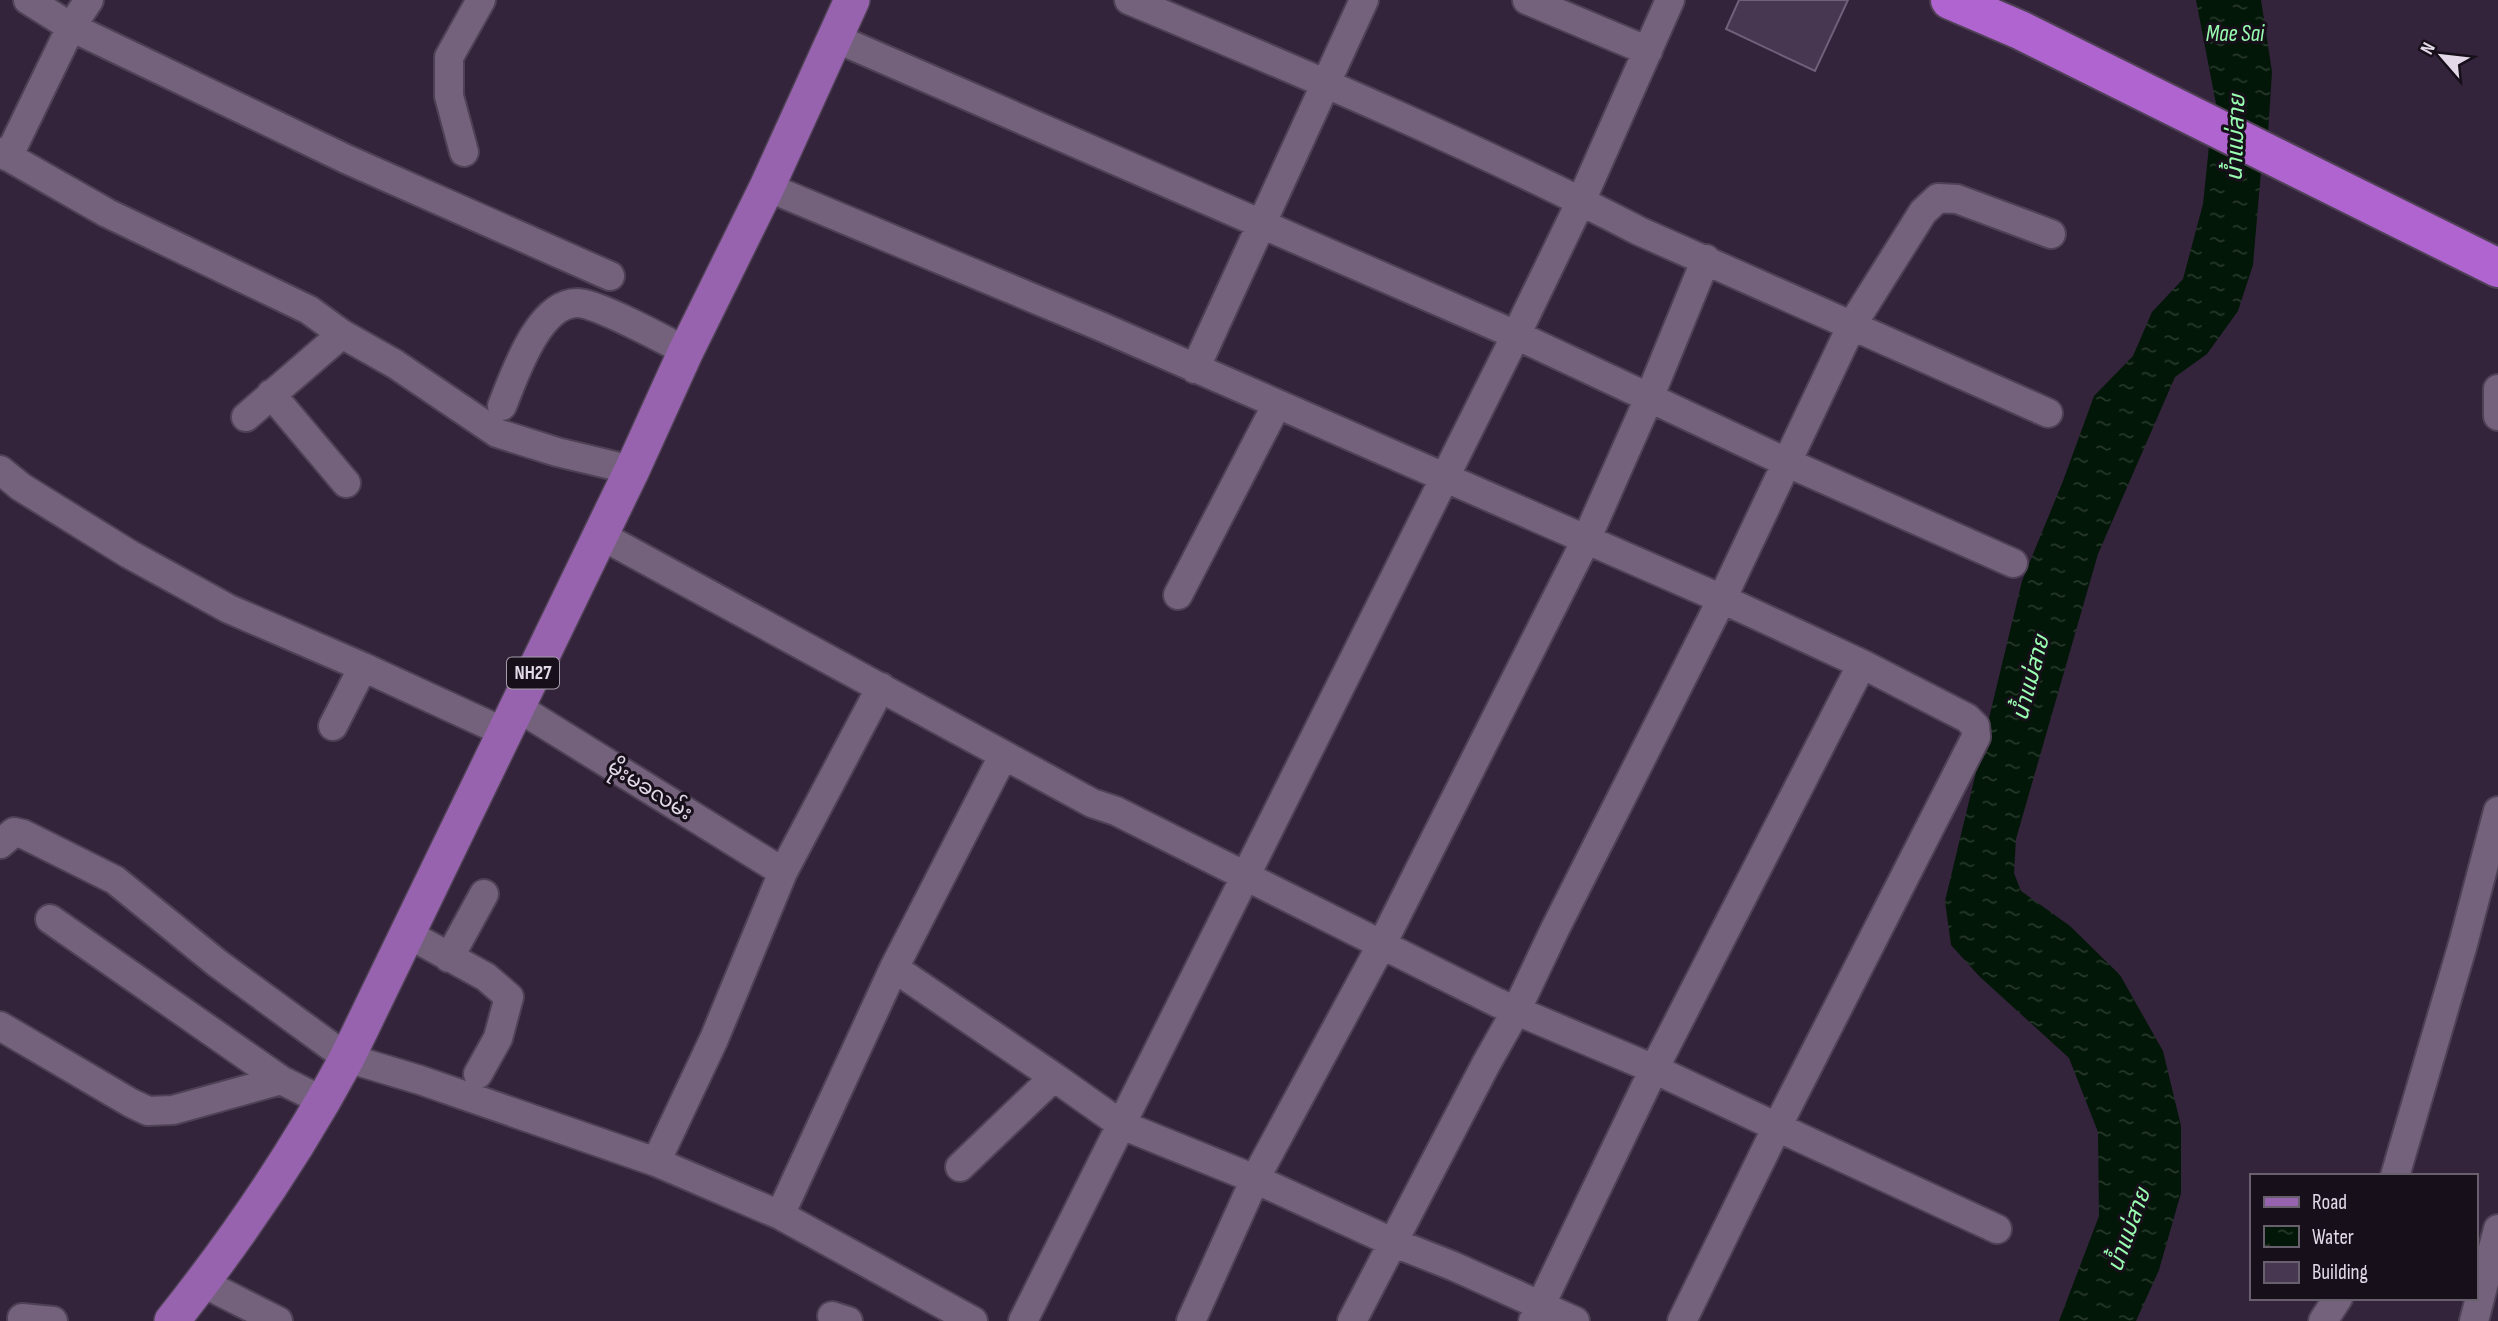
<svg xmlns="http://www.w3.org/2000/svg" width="2498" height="1321" viewBox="0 0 2498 1321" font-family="'Sofia Sans Condensed','Noto Sans Myanmar','Noto Sans Thai',sans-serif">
  <defs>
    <pattern id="water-ripples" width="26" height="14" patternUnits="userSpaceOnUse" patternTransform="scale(1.75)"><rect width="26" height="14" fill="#021707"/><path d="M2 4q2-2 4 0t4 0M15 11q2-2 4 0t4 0" fill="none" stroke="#27382b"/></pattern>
  </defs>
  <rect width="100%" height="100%" fill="#33233b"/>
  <!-- water -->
  <path fill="url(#water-ripples)" d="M2196,0h65l11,72 -4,61 -51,-24z
    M2209,146l52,25 -8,94 -15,46 -31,43 -32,23 -77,177 -82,285 -2,34 7,18 49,35 50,49 43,76 18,75v67l-22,77 -23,51h-77l40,-105 -1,-84 -29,-74 -90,-82 -28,-31 -6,-44 77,-320 41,-100 31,-85 39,-40 19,-44 31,-33 20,-75z"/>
  <!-- building -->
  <path fill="#483750" stroke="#72607b" stroke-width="2" d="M1739,0h109l-33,71 -89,-42z"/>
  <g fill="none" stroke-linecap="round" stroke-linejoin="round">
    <defs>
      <path id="minor" d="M28,0l43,27 275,132 264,117
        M1129,0c172,72 344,145 510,231l409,182
        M1527,0l121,51
        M835,38l681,297 272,128 225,100
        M0,152l107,61 202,97 33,24 53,30 102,69 60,19 75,18
        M464,152l-15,-56v-39l32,-57
        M8,157l63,-130 18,-27
        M1195,369l169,-369
        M2498,389v27
        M271,394l75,89
        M502,406c12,-29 36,-104 76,-103 21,1 86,37 108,48
        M246,417l96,-83
        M0,470l21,17 108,67 100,55 134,58 141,65
        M600,535l492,268 24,8 382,192 156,66 123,58 199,-390 -1,-11 -8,-8 -105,-54 -140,-65 -620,-272 -335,-140
        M1178,595l99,-191
        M517,707l266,165
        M333,726l30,-59
        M0,844l14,-12 9,2 92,46 102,83 130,95 73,22 236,82 124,53 193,106
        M50,919l231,161 42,21
        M408,934l78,43 23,20 -11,41 -20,36
        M449,958l35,-64
        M894,968l160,109
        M0,1026l131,77 17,8 25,-1 108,-30
        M656,1162l58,-123 69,-167 98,-185
        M960,1167l94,-90 68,48 133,54 137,63 61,24 122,55
        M2395,1176l68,-232 35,-133
        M780,1215l114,-247 109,-212
        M203,1283l75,38
        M832,1316l16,5
        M22,1318l31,3
        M1023,1321l493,-986 65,-134 89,-201
        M1191,1321l64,-142 127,-235 204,-404 63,-142 57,-139
        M1352,1321l134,-257 30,-53 39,-82 167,-330 130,-274 71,-113 15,-14 19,1 94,35
        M1533,1321l121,-252 208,-405
        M1682,1321l95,-194 220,102
        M2323,1321l15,-23
        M2474,1321l24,-92"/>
      <path id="major" d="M172,1321c66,-83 125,-170 175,-263l285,-588 54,-119 81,-164 85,-187"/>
      <path id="highway" d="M1950,0l70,30 478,238"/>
    </defs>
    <!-- minor casing -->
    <use href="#minor" stroke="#4f4155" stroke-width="32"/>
    <!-- major casing -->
    <use href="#major" stroke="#4f4155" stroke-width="38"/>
    <!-- highway casing -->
    <use href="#highway" stroke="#4f4155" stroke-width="42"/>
    <!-- minor -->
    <use href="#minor" stroke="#74627d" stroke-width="28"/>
    <!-- major -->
    <use href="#major" stroke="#9763af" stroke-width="35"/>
    <!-- highway -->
    <use href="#highway" stroke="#af64d0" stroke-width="38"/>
  </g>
  <g text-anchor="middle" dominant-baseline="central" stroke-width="6" stroke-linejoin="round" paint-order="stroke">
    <!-- shield labels -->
    <rect fill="#17101a" stroke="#a69dab" stroke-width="2" x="507" y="657.5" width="52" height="31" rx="5"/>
    <g font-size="19" font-weight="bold" fill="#e3d9e9">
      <text x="533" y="673">NH27</text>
    </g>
    <!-- street labels -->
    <g font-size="21" fill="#e3d9e9" stroke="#17101a">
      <text transform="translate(650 790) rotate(32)">မိုးမခလမ်း</text>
    </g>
    <!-- water labels -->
    <g font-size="23" font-style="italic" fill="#99feb1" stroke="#17101a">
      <text x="2235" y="34">Mae Sai</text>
      <text transform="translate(2236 138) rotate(-88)">น้ำแม่สาย</text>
      <text transform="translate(2031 678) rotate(-75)">น้ำแม่สาย</text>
      <text transform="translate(2129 1230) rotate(-70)">น้ำแม่สาย</text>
    </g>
  </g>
  <!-- legend -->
  <rect x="2250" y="1174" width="228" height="126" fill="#17101a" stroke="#69606d" stroke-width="2"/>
  <rect x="2264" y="1197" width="35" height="10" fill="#9763af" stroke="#69606d" stroke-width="2"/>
  <text x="2312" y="1209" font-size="21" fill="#e3d9e9">Road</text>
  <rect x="2264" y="1226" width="35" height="21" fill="url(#water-ripples)" stroke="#69606d" stroke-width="2"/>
  <text x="2312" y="1244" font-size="21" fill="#e3d9e9">Water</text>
  <rect x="2264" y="1262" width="35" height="21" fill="#483750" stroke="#69606d" stroke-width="2"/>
  <text x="2312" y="1279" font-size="21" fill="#e3d9e9">Building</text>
  <!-- north arrow -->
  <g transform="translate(2442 56) rotate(298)" stroke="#17101a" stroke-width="5" paint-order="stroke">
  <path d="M0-5L12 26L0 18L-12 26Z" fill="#e3d9e9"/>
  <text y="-10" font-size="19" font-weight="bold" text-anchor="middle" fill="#e3d9e9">N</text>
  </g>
</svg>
